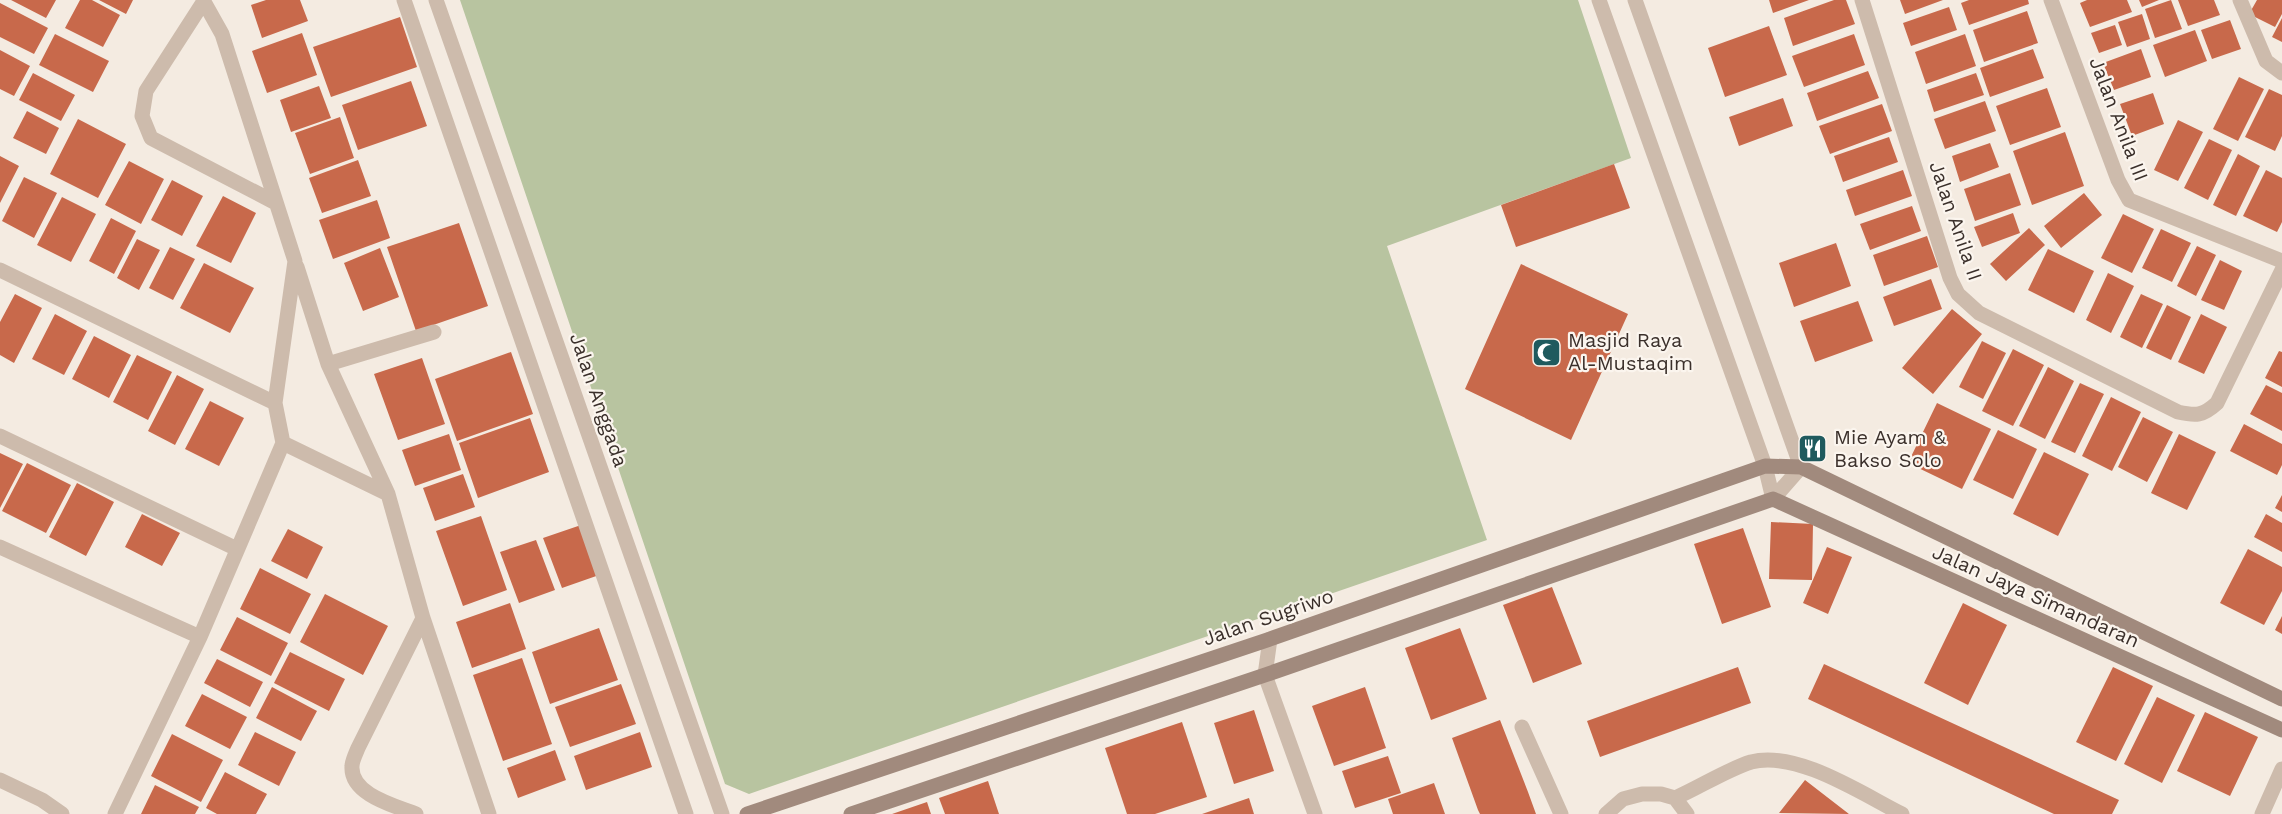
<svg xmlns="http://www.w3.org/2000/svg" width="2282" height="814" viewBox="0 0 2282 814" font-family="'Work Sans',sans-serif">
  <rect width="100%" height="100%" fill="#f4ebe1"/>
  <!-- green -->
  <path fill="#b8c4a0" d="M460,0h1118l53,158 -244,88 100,294 -738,254 -24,-10z"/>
  <!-- building -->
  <path fill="#c8694b" d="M11,0h45l-10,18z
    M80,0h12l28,15 -17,32 -38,-19z
    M99,0h34l-7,14z
    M266,0h34l8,21 -46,17 -11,-33z
    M1769,0h40l-36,13z
    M1834,0h12l9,24 -62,22 -9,-28z
    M1900,0h43l-38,14z
    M1969,0h59l1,4 -60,21 -8,-22z
    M2087,0h40l5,12 -42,15 -10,-24z
    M2139,0h20l-17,7z
    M2171,0l11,29 -27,9 -10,-29z
    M2178,0h36l6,15 -32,11z
    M2257,0h25v14l-7,13 -26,-13z
    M0,3l48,25 -14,26 -34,-17z
    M1949,7l8,23 -46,16 -8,-23z
    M2027,11l11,32 -54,19 -11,-32z
    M2142,14l8,25 -23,8 -9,-25z
    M400,17l17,50 -86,30 -18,-50z
    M2282,18v24l-10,-5z
    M2230,20l11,29 -29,10 -11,-29z
    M2115,25l7,20 -23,8 -8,-20z
    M1769,26l18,49 -62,22 -17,-49z
    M2195,30l12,31 -42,16 -12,-32z
    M302,33l15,42 -50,18 -15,-42z
    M55,34l54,27 -16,31 -54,-27z
    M1854,34l11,31 -61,22 -12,-31z
    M1965,34l11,32 -50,18 -11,-32z
    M2033,49l11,29 -54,19 -10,-29z
    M2141,49l10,28 -37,13 -11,-27z
    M0,50l30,16 -16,30 -14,-7z
    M1868,71l11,27 -62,23 -10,-28z
    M33,73l42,22 -14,26 -42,-21z
    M1976,73l8,22 -50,17 -7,-22z
    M2239,77l25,12 -26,52 -25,-12z
    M411,81l16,45 -69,24 -16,-45z
    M319,86l12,32 -40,14 -11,-32z
    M2047,88l14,39 -51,18 -14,-39z
    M2269,89l13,6v41l-7,15 -30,-14z
    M2153,93l11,31 -32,12 -12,-32z
    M1783,98l10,28 -54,20 -10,-29z
    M1985,101l11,30 -51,18 -11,-30z
    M1882,104l10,27 -62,23 -11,-28z
    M27,111l32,17 -13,26 -33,-16z
    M340,117l14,41 -44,16 -15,-41z
    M78,119l48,25 -28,54 -48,-24z
    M2178,120l25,12 -25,49 -24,-11z
    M2065,132l19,54 -52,19 -19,-54z
    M1889,137l9,25 -55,20 -9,-26z
    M2209,139l23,11 -24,50 -24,-12z
    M1990,143l9,24 -39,15 -8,-26z
    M2238,154l22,12 -24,50 -23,-11z
    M0,156l19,10 -19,37z
    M358,160l13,36 -49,17 -13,-35z
    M129,161l35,18 -23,45 -36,-19z
    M1614,164l16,44 -114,39 -15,-42z
    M1903,170l9,26 -57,20 -9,-26z
    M2266,170l16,8v44l-5,10 -34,-16z
    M2010,173l11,32 -46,16 -11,-32z
    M24,177l33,16 -23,45 -32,-17z
    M172,180l31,16 -21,40 -31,-16z
    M2084,193l18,22 -41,33 -17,-22z
    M223,196l33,17 -25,50 -35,-17z
    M62,197l34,17 -25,48 -34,-17z
    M377,200l13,38 -57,21 -14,-39z
    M1912,206l9,25 -51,19 -10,-26z
    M2013,213l7,20 -38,14 -8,-20z
    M2123,214l31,15 -22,44 -31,-15z
    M111,218l25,13 -22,43 -25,-13z
    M459,223l29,83 -72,25 -29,-84z
    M2029,228l16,17 -39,36 -16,-17z
    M2161,229l30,14 -19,39 -30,-14z
    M1927,236l11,31 -54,19 -11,-31z
    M137,239l23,11 -21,40 -22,-12z
    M1836,243l15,43 -57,21 -15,-44z
    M2197,246l19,9 -20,41 -19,-10z
    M170,247l25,12 -22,41 -24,-12z
    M380,248l19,49 -36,14 -19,-48z
    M2048,249l46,22 -20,42 -46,-23z
    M2220,260l22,11 -18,39 -23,-10z
    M204,263l50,25 -24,45 -50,-25z
    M1521,264l107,50 -57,126 -106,-51z
    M2108,273l26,13 -23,47 -25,-13z
    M1931,279l11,30 -48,17 -11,-29z
    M15,294l27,14 -28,55 -14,-8v-33z
    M2141,294l22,10 -21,44 -22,-11z
    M1858,301l15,40 -58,21 -15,-41z
    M2167,305l24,12 -20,43 -25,-12z
    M1952,309l30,25 -49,60 -31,-26z
    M55,314l32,17 -23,44 -32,-16z
    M2201,314l26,13 -23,47 -26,-12z
    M94,336l37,19 -22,43 -37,-19z
    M1982,341l24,12 -23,46 -24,-12z
    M2013,349l31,16 -31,61 -31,-15z
    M2279,351l3,1v35l-17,-9z
    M511,352l22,62 -76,27 -22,-62z
    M137,355l35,17 -24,48 -35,-18z
    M422,358l23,66 -47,16 -24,-66z
    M2048,367l26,14 -29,58 -26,-13z
    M177,375l27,14 -29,56 -27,-14z
    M2080,383l24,11 -29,59 -24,-11z
    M2266,385l16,8v38l-32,-17z
    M2111,397l30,15 -29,59 -30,-15z
    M210,401l34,17 -25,48 -34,-17z
    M1937,403l54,26 -29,60 -54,-26z
    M2143,417l30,15 -26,50 -29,-15z
    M530,418l19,54 -71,26 -19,-55z
    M2244,424l38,20v21l-5,10 -47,-24z
    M1998,430l39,19 -24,50 -40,-19z
    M449,434l12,36 -46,16 -13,-36z
    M2179,434l37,18 -29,58 -36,-17z
    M2044,452l45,22 -31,62 -45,-22z
    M0,453l23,11 -23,44z
    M27,463l44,22 -25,48 -44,-22z
    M463,474l12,33 -40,14 -12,-33z
    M77,483l37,19 -28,54 -37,-19z
    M2282,495v17l-7,-4z
    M142,514l38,19 -18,33 -37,-19z
    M2266,514l16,9v29l-28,-15z
    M481,516l26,74 -44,16 -27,-75z
    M1771,522l42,2 -1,56 -43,-1z
    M584,524l18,50 -40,14 -19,-50z
    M1743,528l28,79 -49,17 -28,-80z
    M288,529l35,18 -16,32 -36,-18z
    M536,540l19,50 -36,13 -19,-51z
    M1827,547l25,10 -24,57 -25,-11z
    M2248,549l34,18v24l-18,34 -44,-22z
    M260,568l51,26 -21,40 -50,-25z
    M1552,587l30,77 -49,19 -30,-78z
    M325,594l63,32 -25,49 -63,-33z
    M510,603l16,46 -54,19 -16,-46z
    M1963,603l44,22 -39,80 -44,-22z
    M2282,616v18l-7,-4z
    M237,617l51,26 -17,33 -51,-26z
    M599,628l19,52 -68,24 -18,-52z
    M1460,628l27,71 -56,21 -26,-72z
    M290,652l55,27 -16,32 -55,-28z
    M522,658l30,86 -49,17 -30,-86z
    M217,659l46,23 -13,25 -46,-24z
    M1824,664l295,136 -7,14h-58l-246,-115z
    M1738,667l13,36 -151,54 -13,-36z
    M2113,667l40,19 -37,75 -40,-19z
    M621,684l15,40 -66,23 -15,-40z
    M272,687l45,24 -16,30 -45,-23z
    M1365,687l21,61 -52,18 -22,-60z
    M202,694l45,23 -17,32 -45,-23z
    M2157,697l38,18 -33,68 -38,-19z
    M1254,710l20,61 -40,13 -20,-61z
    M2205,712l53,25 -28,59 -53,-25z
    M1500,720l28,72 8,22h-56l-2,-4 -26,-72z
    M1182,722l25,75 -52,17h-28l-22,-66z
    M255,732l41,20 -17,34 -41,-21z
    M640,732l12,35 -66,23 -12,-34z
    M172,734l51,26 -22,42 -50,-26z
    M555,750l11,30 -48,18 -11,-30z
    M1388,756l13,37 -46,15 -13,-37z
    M225,772l42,22 -11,20h-39l-11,-6z
    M1805,780l44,34 -70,-1z
    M988,781l11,33h-54l-6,-16z
    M1434,783l11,31h-52l-5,-15z
    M155,785l44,22 -4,7h-54z
    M1249,798l5,16h-52z
    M927,802l4,12h-39z"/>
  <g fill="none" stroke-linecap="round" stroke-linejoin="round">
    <!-- street -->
    <path stroke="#cdbbac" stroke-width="15" d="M404,0l282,814
      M436,0l286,814
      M1599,0l166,466 8,33
      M1635,0l166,467 -28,32
      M1862,0l88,278 8,16 21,19 199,99c18,4 25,4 39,-9l65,-133
      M2051,0l67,180 11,20 153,61
      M2240,0l26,61 16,12
      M204,1l-58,90 -4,25 9,22 125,65
      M297,267l31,97 60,130 35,124 66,196
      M0,270l275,133
      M328,364l106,-32
      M0,436l237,113
      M283,443l105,51
      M0,547l200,90
      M1270,639l-5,36 50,139
      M1522,727l39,87
      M0,780l42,20 20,14
      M1675,798c25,-11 51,-28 76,-36 46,-12 111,32 151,52
      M115,814l85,-177 83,-194 -8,-40 20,-142 -73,-227 -19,-34
      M416,814c-20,-8 -66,-19 -64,-48 0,-5 4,-13 6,-18l65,-130
      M1606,814l17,-15 19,-5h19l14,4 12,16
      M2262,814l20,-45"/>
    <!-- secondary -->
    <path stroke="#a18a7d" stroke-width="15" d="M747,814l523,-175 495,-173 36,1 481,232
      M851,814l414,-139 508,-176 509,231"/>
  </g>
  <!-- icons -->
  <defs>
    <symbol id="mosque-square" viewBox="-11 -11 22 22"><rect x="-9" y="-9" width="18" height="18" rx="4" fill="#1f5a5e" stroke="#fbf5ee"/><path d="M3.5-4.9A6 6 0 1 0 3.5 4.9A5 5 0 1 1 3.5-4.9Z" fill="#fff"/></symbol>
    <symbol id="restaurant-square" viewBox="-11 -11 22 22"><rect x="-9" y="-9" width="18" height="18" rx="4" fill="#1f5a5e" stroke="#fbf5ee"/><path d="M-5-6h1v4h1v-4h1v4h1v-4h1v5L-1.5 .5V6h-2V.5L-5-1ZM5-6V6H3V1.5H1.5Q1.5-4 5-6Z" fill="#fff"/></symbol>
  </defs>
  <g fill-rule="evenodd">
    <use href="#mosque-square" x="1530" y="336" width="33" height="33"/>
    <use href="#restaurant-square" x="1796" y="432" width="33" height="33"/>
  </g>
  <g text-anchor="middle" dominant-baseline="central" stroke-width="4.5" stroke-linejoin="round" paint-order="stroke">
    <!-- street labels -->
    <g font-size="20" fill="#3b302b" stroke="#fbf5ee">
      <text transform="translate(2119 119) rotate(69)">Jalan Anila III</text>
      <text transform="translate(1956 221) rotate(71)">Jalan Anila II</text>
      <text transform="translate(599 400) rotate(71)">Jalan Anggada</text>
      <text transform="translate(2036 596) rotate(24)">Jalan Jaya Simandaran</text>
      <text transform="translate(1268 617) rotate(-19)">Jalan Sugriwo</text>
    </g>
    <!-- poi labels -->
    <g font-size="20" fill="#3b302b" stroke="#fbf5ee" text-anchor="start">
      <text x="1568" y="340">Masjid Raya<tspan x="1568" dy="23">Al-Mustaqim</tspan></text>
      <text x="1834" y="437">Mie Ayam &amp;<tspan x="1834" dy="23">Bakso Solo</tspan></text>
    </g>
  </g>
</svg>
